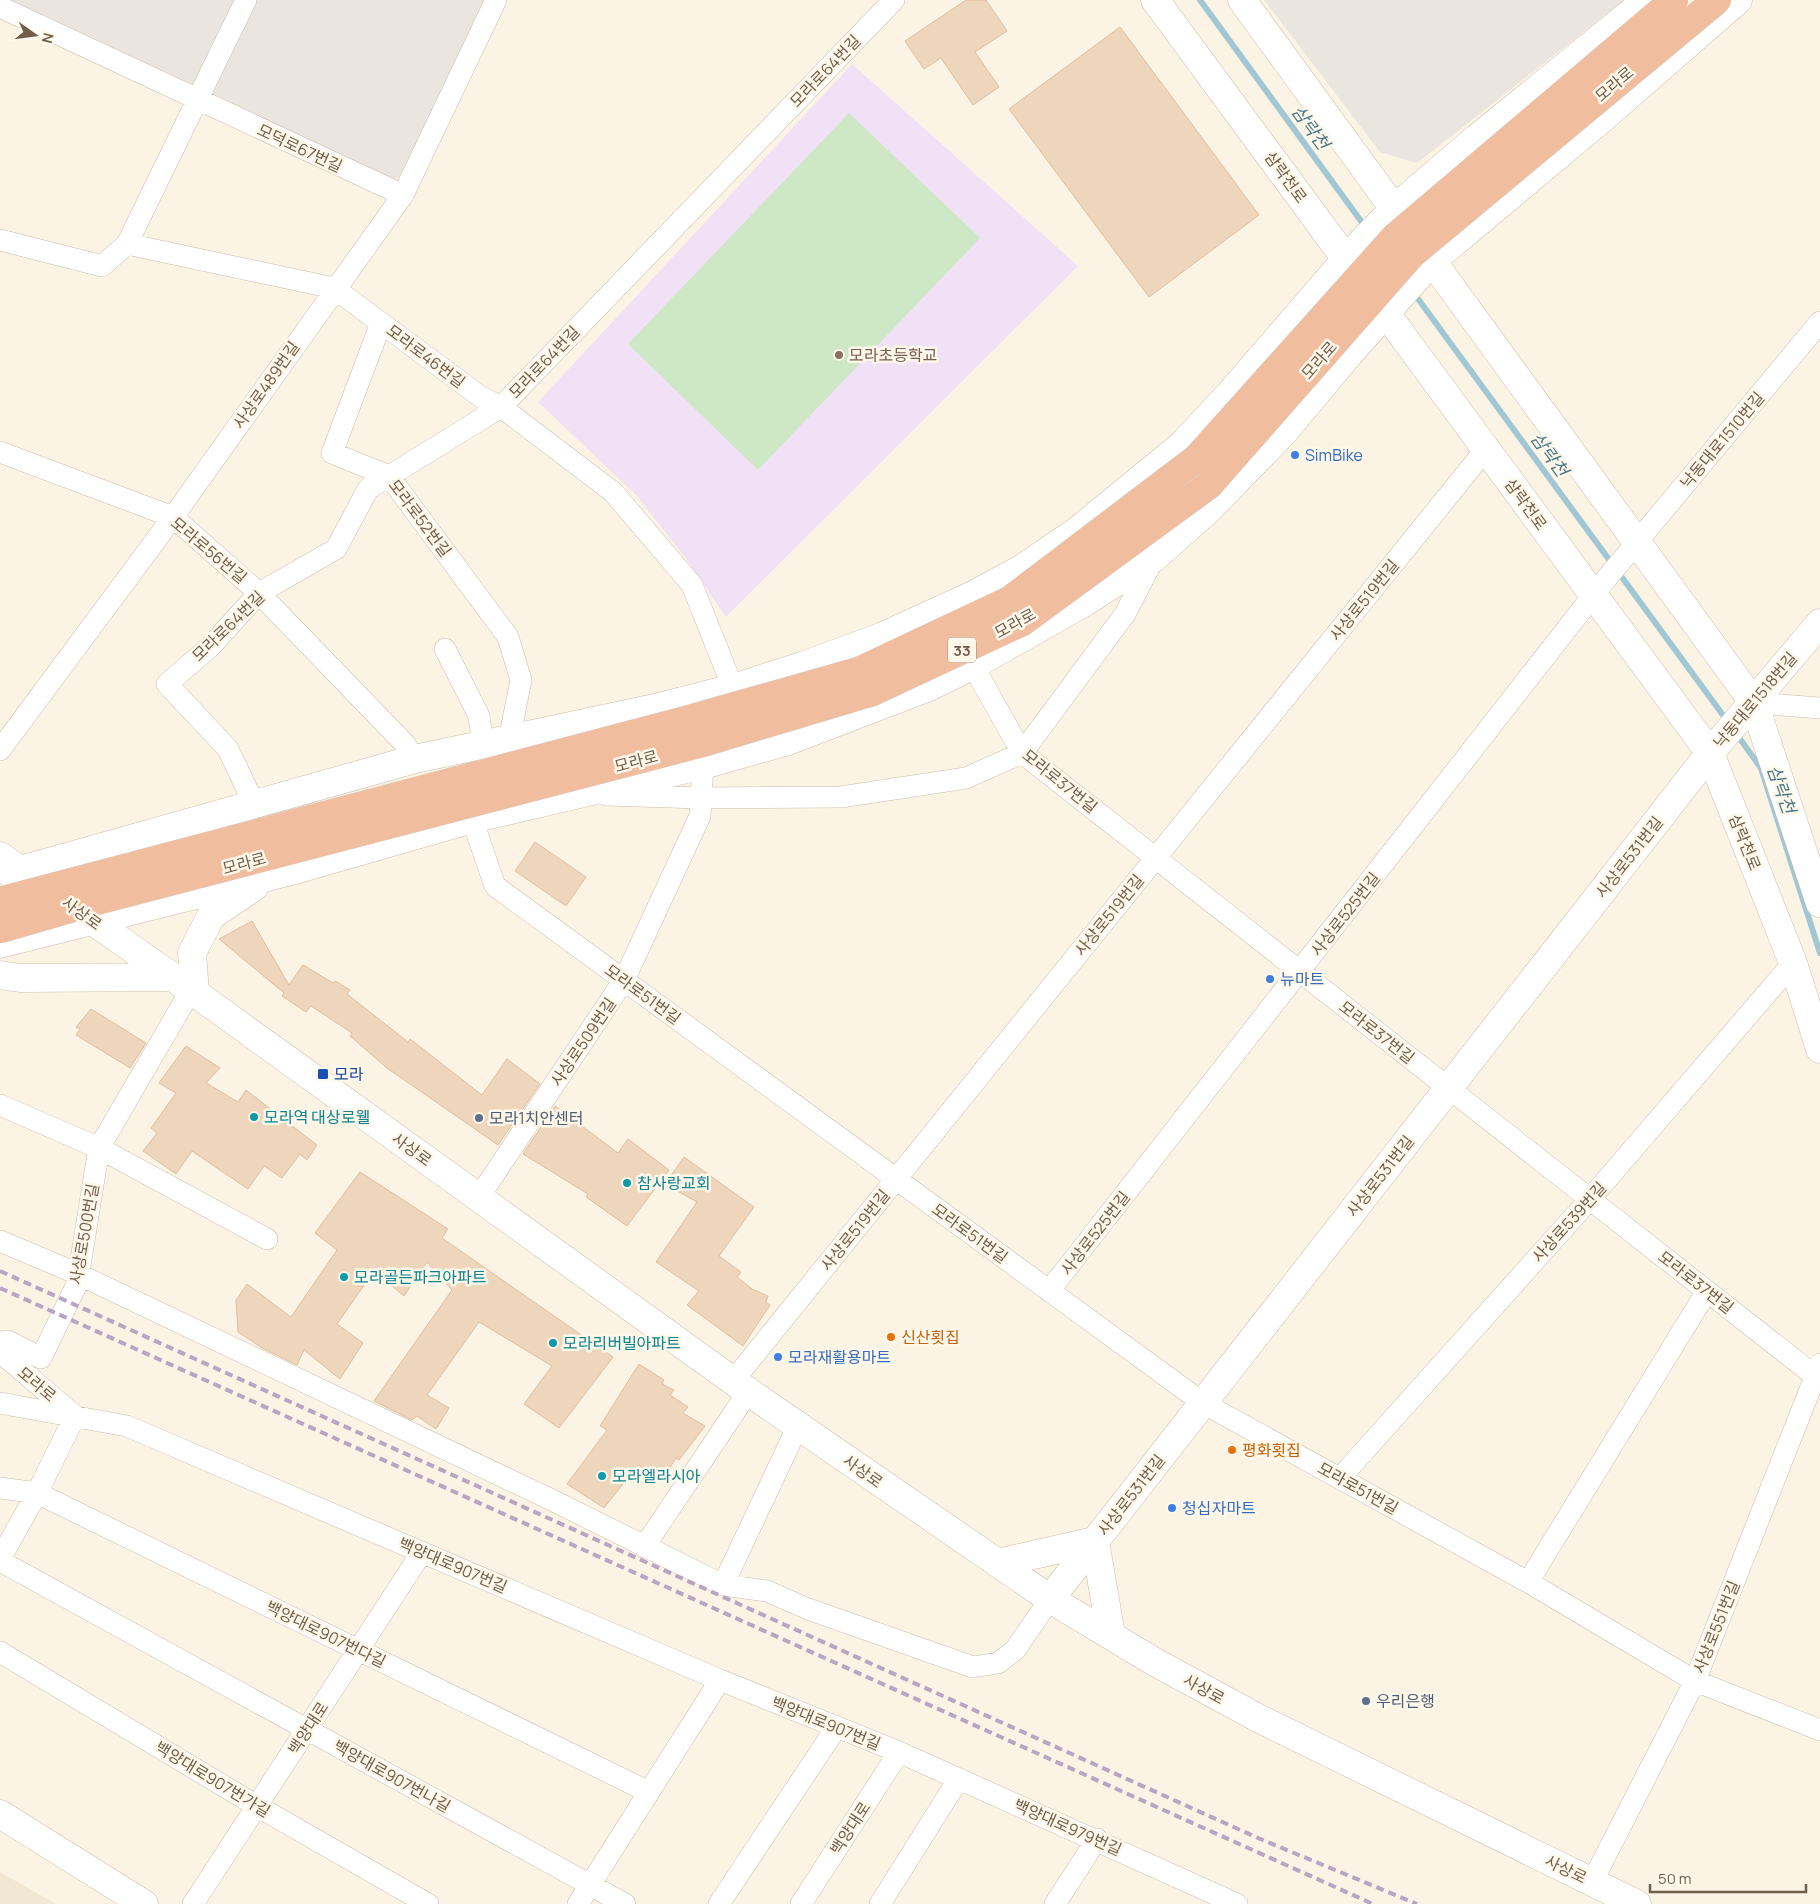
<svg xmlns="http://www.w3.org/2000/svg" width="1820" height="1904" viewBox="0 0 1820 1904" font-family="Manrope,'Noto Sans KR',sans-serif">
  <rect width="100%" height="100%" fill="#fbf4e4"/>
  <!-- residential -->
  <path fill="#f2e7d3" d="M0,1872l56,32h-56z"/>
  <!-- industrial -->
  <path fill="#eae5de" d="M0,0h485l-83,176 -25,10z
    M1264,0h360l-207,163 -37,-11z"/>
  <!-- education -->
  <path fill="#f1e1f7" d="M852,64l226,202 -352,351 -42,-61 -49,-62 -97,-92z"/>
  <!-- green -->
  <path fill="#cee7c4" d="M849,113l131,125 -222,232 -130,-126z"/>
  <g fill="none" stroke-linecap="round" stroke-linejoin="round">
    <!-- stream -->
    <path stroke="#a1c7d4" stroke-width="6" d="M1200,0l166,228
      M1413,292l315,430
      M1735,732l26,36 59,185"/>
  </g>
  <!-- building -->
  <path fill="#eed6bd" stroke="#e0be9f" d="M966,0h20l21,31 -32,21 24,35 -26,18 -32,-47 -17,11 -19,-28z
    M1120,27l139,188 -110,82 -140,-188z
    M535,842l51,35 -20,29 -51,-35z
    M252,921l37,64 14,-20 30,18 2,-2 15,9 -3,4 61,48 2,-3 72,56 25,-36 33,25 -42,61 -111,-77 -37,-32 2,-3 -41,-27 -5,6 -24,-16 2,-3 -65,-54z
    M91,1009l55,34 -16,25 -54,-33 4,-6 -4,-2z
    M186,1046l34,22 -14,15 32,19 8,-12 71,55 -10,15 -7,-6 -18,24 -18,-12 -16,23 -56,-38 -16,23 -33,-23 14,-18 -6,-5 25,-35 -17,-10z
    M555,1106l63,47 10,-14 41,31 -42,56 -41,-29 2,-3 -65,-40z
    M684,1157l70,50 -35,49 22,16 -4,5 15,12 16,7 -2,6 4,3 -27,41 -56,-41 12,-14 -43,-29 41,-60 -32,-18z
    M360,1172l88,57 -6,9 171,119 -54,71 -35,-24 28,-38 -73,-44 -52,73 22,13 -13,21 -19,-13 -5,4 -38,-19 78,-111 -25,-28 -23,34 -30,-25 -37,53 26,19 -23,36 -36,-29 -7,15 -33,-16 -26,-17 -2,-32 11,-16 44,33 46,-67 -22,-17z
    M639,1364l25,16 -2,4 12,6 -4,5 18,12 -5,6 22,13 -26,34 -3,-2 -14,22 -24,-15 -34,43 -37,-24 40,-54 -7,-4z"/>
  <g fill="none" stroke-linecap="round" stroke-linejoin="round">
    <defs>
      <path id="street" d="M0,7l403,188
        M0,240l102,26 25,-22 207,44 147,109 20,10 112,85 79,93 41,103
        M127,244l119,-244
        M381,323l-49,130 57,23 119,161 13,43 -12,60
        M0,452l173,65 86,76 146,151 10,15
        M445,649l34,67 4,30
        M966,653l56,100 793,623
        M1754,703l66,5
        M0,750l173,-233 230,-322 93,-195
        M606,795l95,3 140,-1 125,-19 56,-25 103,-139 29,-56
        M254,804l-26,-55 -61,-65 43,-37 49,-54 77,-44 32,-60 133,-82 393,-407
        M472,819l23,67 708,517 325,179 167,99 125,49
        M0,1105l99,43 168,91
        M479,1197l145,-217 76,-164 3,-51
        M0,1241l78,33 476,227 169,84 44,6 41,18 165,58 25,-4 17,-13 35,-51
        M1049,1291l553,-707 218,-262
        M0,1342l8,-1 33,17 36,-74 22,-136 92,-158
        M0,1352l75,64 -38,77 -37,66
        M733,1381l753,-932
        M0,1403l127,23 593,254 179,72 338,152
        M1340,1478l250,-279 203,-236
        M0,1488l37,5 612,299
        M644,1547l104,-155
        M0,1561l625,343
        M1528,1582l179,-291
        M723,1585l75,-159
        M0,1652l257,154 171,98
        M1592,1882l103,-201 125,-317
        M193,1904l229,-352
        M578,1904l142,-224
        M719,1904l117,-176
        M801,1904l98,-152
        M880,1904l78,-124
        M1055,1904l42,-65"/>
      <path id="secondary" d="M1155,0l555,753 83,210 27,86
        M1242,0l512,703 66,200
        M0,856l191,134 542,391 317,218 103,62 105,57 379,186
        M10,873l405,-114 240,-51 78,-20 69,-22 79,-29 90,-41 52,-28 54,-37 105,-86 53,-57 118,-137 41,-42 83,-71 170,-138
        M0,944l291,-73 181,-52 231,-54 85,-24 141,-54 43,-21 113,-64 69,-44 56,-50 73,-75 66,-79 83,-93 172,-144 134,-117
        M0,975l20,3 154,-1
        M195,993l-3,-40 19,-37 43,-29
        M998,1563l97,-22 16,94
        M1050,1599l660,-846 110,-130
        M0,1814l144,90"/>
    </defs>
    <!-- street casing -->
    <use href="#street" stroke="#cbbdab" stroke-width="22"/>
    <!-- secondary casing -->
    <use href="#secondary" stroke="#cebda9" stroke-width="29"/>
    <!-- street -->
    <use href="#street" stroke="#fff" stroke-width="21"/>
    <!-- secondary -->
    <use href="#secondary" stroke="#fff" stroke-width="28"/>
    <!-- rail -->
    <path stroke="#b8a4c3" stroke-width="4" stroke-dasharray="8 5" stroke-linecap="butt" d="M0,1271l1258,567 159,66
      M0,1288l1373,616"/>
    <defs>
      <path id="highway-bridge" d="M0,901l686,-181 173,-49 151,-71 187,-142 198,-221 279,-237
        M0,929l100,-29 602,-157 170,-51 150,-70 187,-137 203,-231 305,-254"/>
    </defs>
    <!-- highway-bridge casing -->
    <use href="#highway-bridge" stroke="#dad5d0" stroke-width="29" stroke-linecap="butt"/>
    <!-- highway-bridge -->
    <use href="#highway-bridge" stroke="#f1bd9f" stroke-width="28"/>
  </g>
  <!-- markers -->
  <circle fill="#8d6e63" stroke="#fef8ea" stroke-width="2" cx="839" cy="355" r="5"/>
  <g fill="#3f7fe0" stroke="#fef8ea" stroke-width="2">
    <circle cx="1295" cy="455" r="5"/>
    <circle cx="1270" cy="979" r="5"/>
    <circle cx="778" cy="1357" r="5"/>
    <circle cx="1172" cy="1508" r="5"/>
  </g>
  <rect fill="#1a4fb4" stroke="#fef8ea" stroke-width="2" x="317" y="1068" width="12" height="12" rx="2.5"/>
  <g fill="#0f9aa8" stroke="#fef8ea" stroke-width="2">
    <circle cx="254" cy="1117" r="5"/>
    <circle cx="627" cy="1183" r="5"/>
    <circle cx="344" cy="1277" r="5"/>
    <circle cx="553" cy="1343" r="5"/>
    <circle cx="602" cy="1476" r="5"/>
  </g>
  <g fill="#5c6f8a" stroke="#fef8ea" stroke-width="2">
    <circle cx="479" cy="1118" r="5"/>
    <circle cx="1366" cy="1701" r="5"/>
  </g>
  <g fill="#e8710a" stroke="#fef8ea" stroke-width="2">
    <circle cx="891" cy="1337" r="5"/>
    <circle cx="1232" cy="1450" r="5"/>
  </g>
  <g text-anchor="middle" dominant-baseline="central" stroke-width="5" stroke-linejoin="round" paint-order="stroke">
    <!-- shield labels -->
    <rect fill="#fef8ea" stroke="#9b8c7b" stroke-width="1" x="948" y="637.5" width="28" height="25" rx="4"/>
    <g font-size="15" font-weight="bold" fill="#715d4b">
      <text x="962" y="650">33</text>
    </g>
    <!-- street labels -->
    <g font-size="16" fill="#715d4b" stroke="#fef8ea">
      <text transform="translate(825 71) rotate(-46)">모라로64번길</text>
      <text transform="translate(1614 84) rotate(-40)">모라로</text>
      <text transform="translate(300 148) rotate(25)">모덕로67번길</text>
      <text transform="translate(1286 177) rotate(54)">삼락천로</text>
      <text transform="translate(426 356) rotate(37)">모라로46번길</text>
      <text transform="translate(1319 360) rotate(-49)">모라로</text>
      <text transform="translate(544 362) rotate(-46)">모라로64번길</text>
      <text transform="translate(266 385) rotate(-55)">사상로489번길</text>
      <text transform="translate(1722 440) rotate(-50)">낙동대로1510번길</text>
      <text transform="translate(1526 504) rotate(54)">삼락천로</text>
      <text transform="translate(420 518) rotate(53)">모라로52번길</text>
      <text transform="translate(209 550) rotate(40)">모라로56번길</text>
      <text transform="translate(1364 600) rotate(-51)">사상로519번길</text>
      <text transform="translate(1015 623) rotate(-29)">모라로</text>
      <text transform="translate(228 626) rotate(-44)">모라로64번길</text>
      <text transform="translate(1755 700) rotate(-50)">낙동대로1518번길</text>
      <text transform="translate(636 761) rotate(-15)">모라로</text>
      <text transform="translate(1060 781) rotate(39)">모라로37번길</text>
      <text transform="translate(1745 842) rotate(68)">삼락천로</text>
      <text transform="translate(1629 857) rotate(-52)">사상로531번길</text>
      <text transform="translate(244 863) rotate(-15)">모라로</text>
      <text transform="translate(82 913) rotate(36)">사상로</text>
      <text transform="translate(1345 914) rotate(-52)">사상로525번길</text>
      <text transform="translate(1109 915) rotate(-51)">사상로519번길</text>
      <text transform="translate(643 994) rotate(36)">모라로51번길</text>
      <text transform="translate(1377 1032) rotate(38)">모라로37번길</text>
      <text transform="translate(583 1042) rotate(-56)">사상로509번길</text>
      <text transform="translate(412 1149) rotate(36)">사상로</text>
      <text transform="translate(1380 1176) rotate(-52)">사상로531번길</text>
      <text transform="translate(1569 1222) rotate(-48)">사상로539번길</text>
      <text transform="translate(855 1230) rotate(-51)">사상로519번길</text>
      <text transform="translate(970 1233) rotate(36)">모라로51번길</text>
      <text transform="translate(1095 1233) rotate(-52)">사상로525번길</text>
      <text transform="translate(84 1234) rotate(-80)">사상로500번길</text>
      <text transform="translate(1696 1282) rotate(38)">모라로37번길</text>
      <text transform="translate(37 1384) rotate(40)">모라로</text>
      <text transform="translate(863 1471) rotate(35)">사상로</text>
      <text transform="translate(1358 1488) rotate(29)">모라로51번길</text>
      <text transform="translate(1131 1495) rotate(-52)">사상로531번길</text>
      <text transform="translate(453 1565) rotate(23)">백양대로907번길</text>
      <text transform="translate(1716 1627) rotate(-68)">사상로551번길</text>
      <text transform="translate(326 1634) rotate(26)">백양대로907번다길</text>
      <text transform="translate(1204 1689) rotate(29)">사상로</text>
      <text transform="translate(826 1723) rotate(22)">백양대로907번길</text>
      <text transform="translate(308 1728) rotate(-57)">백양대로</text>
      <text transform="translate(392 1776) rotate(29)">백양대로907번나길</text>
      <text transform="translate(213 1779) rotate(31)">백양대로907번가길</text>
      <text transform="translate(1068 1827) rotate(24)">백양대로979번길</text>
      <text transform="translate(850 1828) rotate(-57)">백양대로</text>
      <text transform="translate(1566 1869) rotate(26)">사상로</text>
    </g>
    <!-- education labels -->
    <g font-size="16" fill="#785e54" stroke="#fef8ea" text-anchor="start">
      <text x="849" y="355">모라초등학교</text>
    </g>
    <!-- shop labels -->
    <g font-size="16" fill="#366cbe" stroke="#fef8ea" text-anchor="start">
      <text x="1305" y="455">SimBike</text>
      <text x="1280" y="979">뉴마트</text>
      <text x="788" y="1357">모라재활용마트</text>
      <text x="1182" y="1508">청십자마트</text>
    </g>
    <!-- transit labels -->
    <g font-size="16" fill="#164399" stroke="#fef8ea" text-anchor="start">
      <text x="334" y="1074">모라</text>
    </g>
    <!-- culture labels -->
    <g font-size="16" fill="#0d838f" stroke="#fef8ea" text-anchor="start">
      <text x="264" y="1117">모라역 대상로웰</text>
      <text x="637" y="1183">참사랑교회</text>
      <text x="354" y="1277">모라골든파크아파트</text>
      <text x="563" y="1343">모라리버빌아파트</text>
      <text x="612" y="1476">모라엘라시아</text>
    </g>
    <!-- service labels -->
    <g font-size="16" fill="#4e5e75" stroke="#fef8ea" text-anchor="start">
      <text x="489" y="1118">모라1치안센터</text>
      <text x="1376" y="1701">우리은행</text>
    </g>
    <!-- food labels -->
    <g font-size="16" fill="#c56008" stroke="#fef8ea" text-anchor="start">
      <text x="901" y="1337">신산횟집</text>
      <text x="1242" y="1450">평화횟집</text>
    </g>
    <!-- water labels -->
    <g font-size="18" font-style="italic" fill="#4a788a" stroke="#fef8ea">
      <text transform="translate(1311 127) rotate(54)">삼락천</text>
      <text transform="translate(1550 454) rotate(54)">삼락천</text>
      <text transform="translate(1782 789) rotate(70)">삼락천</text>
    </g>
  </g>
  <!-- north arrow -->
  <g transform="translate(35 35) rotate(104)" stroke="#fef8ea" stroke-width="4" paint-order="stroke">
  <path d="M0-4L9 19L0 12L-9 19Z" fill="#715d4b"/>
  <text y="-8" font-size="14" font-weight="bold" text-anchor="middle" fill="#715d4b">N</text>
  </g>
  <!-- scale -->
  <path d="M1650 1884v8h156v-8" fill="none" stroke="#715d4b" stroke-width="2.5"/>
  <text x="1658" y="1884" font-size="15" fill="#715d4b" stroke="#fef8ea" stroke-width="4" paint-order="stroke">50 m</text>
</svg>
